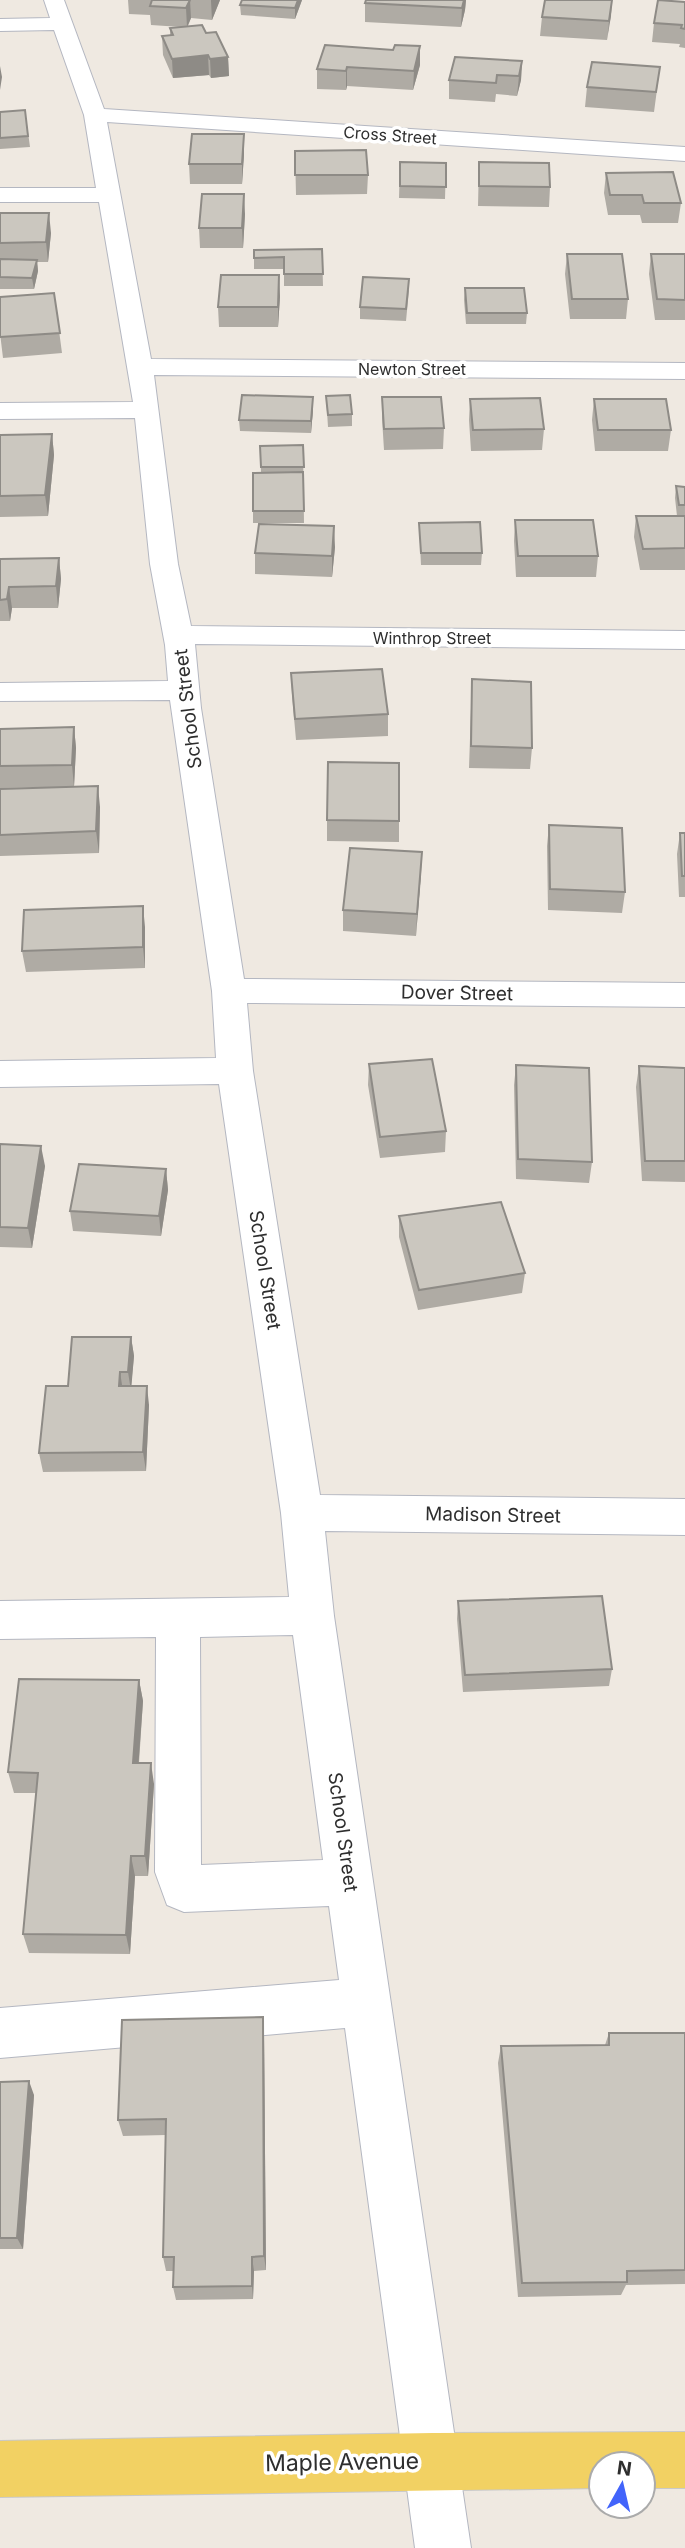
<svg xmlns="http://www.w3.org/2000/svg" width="685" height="2548" viewBox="0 0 685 2548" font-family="Inter,sans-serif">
  <rect width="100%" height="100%" fill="#efe9e1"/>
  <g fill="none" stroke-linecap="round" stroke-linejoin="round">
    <defs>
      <path id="minor" d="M44,0h20l40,109 581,38v14l-578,-39 44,237 534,4v16l-531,-4 24,189 13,62 494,5v18l-490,-5 6,64 43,271 441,4v24l-438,-4 6,68 67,424 365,4v36l-360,-4 9,85 137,932h-56l-70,-520 -345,30v-50l339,-28 -10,-74 -145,6 -17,-7 -12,-33 1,-235 -156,2v-38l289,-4 -8,-84 -62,-429 -219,3v-26l216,-3 -4,-67 -42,-291 -170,1v-18l168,-2 -3,-36 -15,-81 -15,-146 -135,1v-16l133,-1 -34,-200h-99v-14h96l-12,-73 -30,-85 -54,1v-12l50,-1zM293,1635l30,225 -122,5 -1,-228z"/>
      <path id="major" d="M685,2432v56h-42v-24h-42v24l-601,9v-56l432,-8z"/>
    </defs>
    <!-- minor casing -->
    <use href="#minor" stroke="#b4b7c1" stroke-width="2"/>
    <!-- major casing -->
    <use href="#major" stroke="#c9c9c9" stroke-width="2"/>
    <!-- minor -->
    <use href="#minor" fill="#fff" fill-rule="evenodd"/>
    <!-- major -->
    <use href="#major" fill="#f2d163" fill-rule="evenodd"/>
  </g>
  <!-- wall -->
  <path fill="#afaba4" d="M128,0h92l-8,20 -21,-2 -3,8 18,7 22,24 1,19 -18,2 -2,-3 -36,3 -10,-23 -1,-19 8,-1v-7l11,-1 -30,-2 -1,-10 -21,-1z
    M242,0h60l-7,19 -54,-4 -1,-10z
    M466,0l-1,10 -4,17 -96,-5v-19z
    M612,0l-5,40 -67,-4 2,-19z
    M685,2v46l-6,-1 1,-3 -28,-2 2,-19z
    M393,50l27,15 -7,25 -66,-4 -1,4 -29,-1v-20z
    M522,61l-1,19 -4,16 -21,-2 -1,8 -46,-3v-19z
    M660,67l-6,45 -69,-5 2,-20z
    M25,110l5,37 -30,2v-37z
    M244,134v20l-2,30h-52l-1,-20z
    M295,151l73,24 -1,19 -71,1z
    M400,162l46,1 -1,36 -46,-1z
    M479,162l71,25 -1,20 -71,-1z
    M606,173l75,30 -3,20h-36l-2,-8h-32l-4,-22z
    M0,213l51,20 -3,29h-11l1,9 -4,18h-34z
    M245,214l-2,34h-43l-1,-20z
    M322,249l1,37h-39v-17h-30v-19z
    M567,254l61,45 -2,20h-56l-5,-45z
    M651,254h34v66h-30l-6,-46z
    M465,288l62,25 -1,11h-60l-2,-24z
    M409,290l-3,31 -46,-2v-12z
    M54,293l8,60 -59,5 -3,-25z
    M280,296l-2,31h-59l-1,-20z
    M326,396l26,18v12l-24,1z
    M382,397l62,31 -1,21 -59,1 -2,-32z
    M470,399l74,30 -2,21 -71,1 -2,-31z
    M594,399l77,31 -3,21h-73l-3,-31z
    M313,409l-2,24 -71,-2 -1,-11z
    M52,434l2,21 -6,61 -48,1v-82z
    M303,445l1,78h-51v-12l8,-39 -1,-26z
    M676,486l9,1v83h-45l-6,-33 2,-21h41l-2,-18z
    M515,520l83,36 -2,21h-80l-2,-36z
    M419,523l63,30 -1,12h-60z
    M335,547l-3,30 -77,-3v-21z
    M59,558l2,21 -3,29h-46l-2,13h-10v-62z
    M291,673l97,41v22l-92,4 -4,-45z
    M472,679l60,69 -2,21 -61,-1z
    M74,727l2,21 -2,38 26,21 -1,46 -99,3v-67l72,-2 -72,1v-59z
    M327,820l72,1v21l-72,-1z
    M549,825l76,67 -3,21 -74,-3 -1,-64z
    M680,833h5v64h-6l-2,-43z
    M421,873l-5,63 -73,-5v-21z
    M145,927v41l-119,4 -4,-21z
    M369,1064l77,67 -1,21 -65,6 -12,-73z
    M516,1065l76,97 -3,21 -73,-4 -2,-94z
    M639,1066l46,2v114l-43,-1 -6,-94z
    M0,1144l45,22 -13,82 -32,-1z
    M166,1169l2,21 -7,46 -88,-5 -3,-20z
    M399,1216l126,57 -3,20 -104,17 -19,-73z
    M131,1337l3,19 -3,30 18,19 -3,66 -103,1 -4,-19 29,-67z
    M458,1601l154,68 -3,17 -146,6 -6,-73z
    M139,1680l4,21 -4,62 15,21 -6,92h-13l-5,78 -101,-1 -6,-19 13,-141h-22l-6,-21z
    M609,2033h76v251l-59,1 -5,10 -103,2 -20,-234 3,-17 104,-1z
    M264,2035l2,235 -12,1 -1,28 -77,1 -3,-13v-16h-7l-3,-14 3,-122 -43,1 -5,-16z
    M0,2082l34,13 -11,154h-23z"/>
  <!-- shaded-wall -->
  <path fill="#8e8b86" d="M190,0l1,18 -4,9 -1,-19z
    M211,0h9l-8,20 -1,-19z
    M298,0h4l-7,19v-11z
    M464,0h2l-1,10 -4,17 1,-19z
    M612,0l-1,16 -4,24 2,-19z
    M420,46v19l-7,25 1,-19z
    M208,55l1,20 -36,3 -1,-19z
    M228,57l1,19 -18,2 -1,-19z
    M522,61l-1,19 -4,16 2,-20z
    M0,66l2,11 -2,13z
    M347,67v19l-1,4v-19z
    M244,134v20l-2,30v-20z
    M244,194l1,20 -2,34 -1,-20z
    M49,213l2,20 -3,29 -2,-20z
    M37,260l1,11 -4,18 -2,-11z
    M279,275l1,21 -2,31v-20z
    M313,397v12l-2,24v-12z
    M52,434l2,21 -6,61 -3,-21z
    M334,526l1,21 -3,30v-21z
    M59,558l2,21 -3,29 -2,-22z
    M9,587l3,21 -2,13 -3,-22z
    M74,727l2,21 -2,39 -2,-22z
    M98,786l2,21 -1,46 -3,-22z
    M422,852l-1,21 -5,63 1,-22z
    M143,906l2,21v41l-2,-21z
    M41,1146l4,20 -13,82 -4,-20z
    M166,1169l2,21 -7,46 -2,-20z
    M131,1337l3,19 -3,35 -3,-19z
    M120,1372l3,19 -4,-5z
    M147,1386l2,19 -3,66 -3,-19z
    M139,1680l4,21 -6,83 -4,-21z
    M151,1763l3,21 -6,92 -3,-20z
    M131,1856l4,20 -5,78 -4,-19z
    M263,2017l1,18 2,235 -2,-14z
    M29,2081l5,14 -11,154 -6,-11z
    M252,2257l2,14 -1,28 -1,-13z"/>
  <!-- building -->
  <path fill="#cbc7bf" stroke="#8e8b86" stroke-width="2" d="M152,0h38l-4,8 -36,-2z
    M242,0h56l-3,8 -55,-3z
    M366,0h98l-2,8 -97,-5z
    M545,0h67l-3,21 -67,-4z
    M658,0l27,2v27l-4,-1 1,-3 -28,-2z
    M202,25l4,8 10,-1 12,25 -18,2 -2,-4 -36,4 -10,-23 11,-1 -3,-7z
    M325,45l68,5 2,-5 25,1 -6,25 -67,-4 -1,4 -29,-2z
    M455,57l67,4 -3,15 -22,-1 -1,8 -47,-3z
    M592,62l68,5 -4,25 -69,-5z
    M25,110l3,26 -28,2v-26z
    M192,134h52l-2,30h-53z
    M366,150l2,25h-73v-24z
    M400,162l46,1v24l-46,-1z
    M479,162l70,1 1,24 -71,-1z
    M673,172l8,31h-37l-2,-8h-32l-4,-22z
    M202,194h42l-2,34h-43z
    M0,213h49l-3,29 -46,1z
    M322,249l1,25h-39v-17l-30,1v-8z
    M567,254h55l6,45h-56z
    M651,254h34v46l-28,-1z
    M0,259l37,1 -5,18 -32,-1z
    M221,275h58l-1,32h-60z
    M363,277l46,2 -3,30 -46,-2z
    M465,288h59l3,25h-60z
    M54,293l6,40 -60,4v-40z
    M242,395l71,2 -2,24 -72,-1z
    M350,395l2,19 -24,1 -2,-19z
    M382,397h59l3,31 -60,1z
    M540,398l4,31 -71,1 -3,-31z
    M594,399h72l5,31h-73z
    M52,434l-7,61 -45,1v-61z
    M303,445l1,22h-43l-1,-21z
    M303,472l1,39h-51v-38z
    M676,486l9,1v18h-6z
    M636,516h49v32l-42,1z
    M515,520h78l5,36h-80z
    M480,522l2,31h-61l-2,-30z
    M259,524l75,2 -2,30 -77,-3z
    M59,558l-3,28 -47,1 -2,12 -7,1v-41z
    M382,669l6,45 -93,5 -4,-46z
    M472,679l59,3 1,66 -61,-2z
    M74,727l-2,38 -72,1v-37z
    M328,762l71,1v58l-72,-1z
    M98,786l-2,45 -96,4v-46z
    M549,825l73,3 3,64 -75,-3z
    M680,833h5v43h-3z
    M350,848l72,4 -5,62 -74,-4z
    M143,906v41l-121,4 2,-41z
    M432,1059l14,72 -66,6 -11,-73z
    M516,1065l73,3 3,94 -74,-3z
    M639,1066l46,2v93h-40z
    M0,1144l41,2 -13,82 -28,-1z
    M79,1164l87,5 -7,47 -89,-5z
    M501,1202l24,71 -106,17 -20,-74z
    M72,1337h59l-3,35h-8l-1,14h28l-4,66 -104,1 7,-67h22z
    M602,1596l10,73 -147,6 -7,-74z
    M19,1679l120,1 -6,83h18l-6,93h-14l-5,79 -103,-1 15,-161 -30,-1z
    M263,2017l1,239 -12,1v29l-79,1 1,-30h-11l3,-138 -48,1 4,-100z
    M609,2033h76v237l-58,1v11l-105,1 -21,-237 108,-1z
    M29,2081l-12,157h-17v-156z"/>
  <g text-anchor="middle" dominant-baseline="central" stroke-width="7" stroke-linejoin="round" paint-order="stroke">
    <!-- far-street labels -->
    <g font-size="16" fill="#2e2e2e" stroke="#fff">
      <text transform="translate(390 135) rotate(4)">Cross Street</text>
      <text x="412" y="369">Newton Street</text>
      <text x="432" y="638">Winthrop Street</text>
    </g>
    <!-- street labels -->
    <g font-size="19" fill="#2e2e2e" stroke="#fff">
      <text transform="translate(188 709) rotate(-97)">School Street</text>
      <text transform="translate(457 993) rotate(1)">Dover Street</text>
      <text transform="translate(265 1270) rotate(81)">School Street</text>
      <text transform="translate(493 1515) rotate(1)">Madison Street</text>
      <text transform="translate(343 1832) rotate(82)">School Street</text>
    </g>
    <!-- near-street labels -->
    <g font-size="23" fill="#2e2e2e" stroke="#fff">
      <text transform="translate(342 2462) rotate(-1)">Maple Avenue</text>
    </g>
  </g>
  <!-- north arrow -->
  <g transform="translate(622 2485) rotate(8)"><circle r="33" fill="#ffffff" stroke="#ababab" stroke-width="2"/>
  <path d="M0-5L12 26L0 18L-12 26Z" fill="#4264fb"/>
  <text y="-10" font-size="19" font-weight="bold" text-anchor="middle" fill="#2e2e2e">N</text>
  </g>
</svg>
